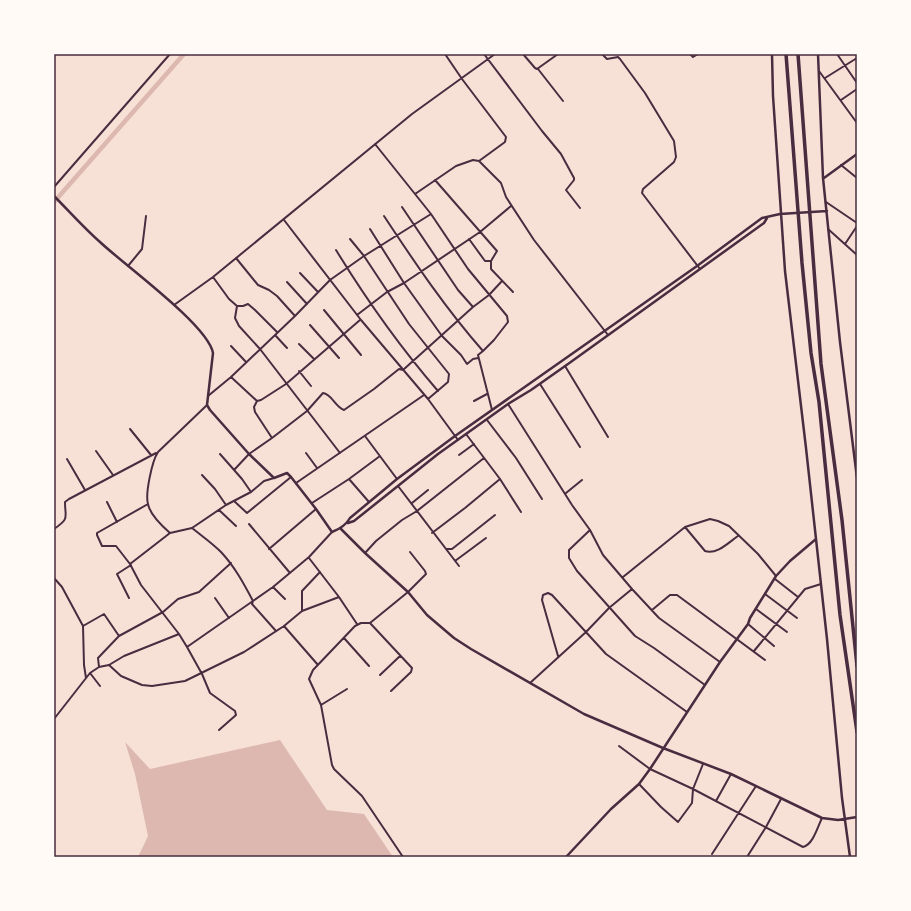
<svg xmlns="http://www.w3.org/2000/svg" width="911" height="911" viewBox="0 0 911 911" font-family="Mulish,sans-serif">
  <rect width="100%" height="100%" fill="#f7e1d7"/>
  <!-- water -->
  <path fill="#dcb8b0" d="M280,740l47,70 37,4 29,43h-255l10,-21 -13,-62 -10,-32 25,27z"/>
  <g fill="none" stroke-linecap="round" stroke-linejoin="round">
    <!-- canal -->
    <path stroke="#dcb8b0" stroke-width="4.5" d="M54,202l130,-148"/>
    <!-- minor -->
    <path stroke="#4a2c40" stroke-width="2" d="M445,54l17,25 44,58 -1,5 -26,19
      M484,54l58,77 19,23 13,24v2l-8,10 14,18
      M523,54l12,14 2,1 21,-15
      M602,54l5,5 11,-2 2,2 25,34 29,48 2,16 -2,5 -31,27 -1,4 58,76
      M690,54l3,3 5,-3
      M837,54l20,29
      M538,69l25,32
      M819,71l38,52
      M825,78l32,-20
      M841,100l16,-11
      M375,144l56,70 37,55 39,47 1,6 -14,18 -11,11
      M841,165l16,13
      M435,180l62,71 -6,10
      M54,187l116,-133
      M415,194l41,-28 17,-6 6,1 22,22 5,14 28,43 74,95
      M826,202l31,21
      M402,207l56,83 15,17
      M384,216c31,47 62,93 99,135l-5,4 14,55
      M284,220l77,100 67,79 30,41
      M370,229l34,54 38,53 19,19 6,9 6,-5 5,-1
      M828,229l29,26
      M350,239l14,17 45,68 40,50 -1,8 -20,17
      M469,239l16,22h6v8l22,23
      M845,244l12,-18
      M336,250c30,49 64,97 102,141
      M236,258l22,27 11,5 8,6 18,20
      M128,266l14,-17 4,-33
      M300,273l18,19
      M213,277l16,22 8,7h6l5,-2 7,6 22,22
      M287,282l20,22
      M174,305l39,-28 199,-163 83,-60
      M237,306l-2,12 4,8 21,23 80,104
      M324,310l37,45
      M357,315l30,-23 17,-9 76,-51 31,-26
      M310,325l29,33
      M275,335l12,13
      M299,344l15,15
      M231,346l15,16
      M565,366l43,71
      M299,371l12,15
      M231,377l26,24 4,-1 25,-16 74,-64
      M540,384l40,63
      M208,396l23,-19 64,-61 35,-36 34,-24 67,-42
      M257,401l-3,6 1,5 17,26
      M474,401l13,-7
      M508,404l64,101 18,25 13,25 29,34 27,29 61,44
      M487,420l29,38 26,41
      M130,429l21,26
      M466,434l34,45 21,33
      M365,436l32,43
      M96,451l17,24
      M306,453l11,15
      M220,454l22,25 9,13
      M459,455l15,-11
      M67,459l18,31
      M234,470l15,-16 23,-16 35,-27 16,-18c9,1 12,14 21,17l30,-21 25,-20 4,1 70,-63 16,-12 13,-14
      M202,475l13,14 11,16
      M349,479l20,23
      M296,483l128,-88
      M398,486l61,80
      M566,493l16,-13
      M234,501l13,12 44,-36
      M107,502l10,20
      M312,503l37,-24 31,-23
      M412,503l16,-13
      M219,510l17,16
      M249,524l41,49
      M685,527l20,24c12,4 24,-9 33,-15
      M192,528c10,8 20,15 29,24 14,15 23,32 32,49l-1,3 24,27
      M54,529c16,-11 11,-11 11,-27l4,-3 87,-46
      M590,530l-21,20v8l8,13 58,65 19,12 51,37
      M170,533c-8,-7 -20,-18 -22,-29 -3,-10 4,-43 10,-52l49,-47
      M432,533l33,-25 35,-29
      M269,549l47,-40
      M446,549h6l43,-34
      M365,553l11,-12 26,-21 15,-9 67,-53
      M309,558l30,39 18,27
      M455,561l31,-23
      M130,564l-14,-18h-14l-5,-11v-2l51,-29
      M623,577l62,-50 25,-8 8,2 11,5 29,28 18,22
      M54,578l8,9 21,39 1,39 2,13
      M775,579l23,18
      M273,587l12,12
      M765,594l32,24
      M129,598l-12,-24 14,-9
      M215,598l14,20
      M756,609l31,23
      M652,610l18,-15h7l88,65
      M302,611v-20l18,-19
      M370,623l42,45 -1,4 -20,19
      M748,624l26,22
      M83,626l21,-12 15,22
      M284,626l34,39
      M344,638l25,28
      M187,647l86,-60 36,-30 23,-25
      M754,651l51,-62 16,-5
      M558,656l-16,-56 1,-5 5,-2 4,2 54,59 81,58
      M109,665l12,11 21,9 10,1 33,-5 59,-29 40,-26 18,-15 37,-14
      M99,667l10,-2 15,-9 55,-22
      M90,673l10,13
      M380,675l20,-19
      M530,683l56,-51 23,-24 23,-19
      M321,705l26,-16
      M54,719l36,-46 9,-6 -1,-9 21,-22 44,-24 15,-13 21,-7 32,-29
      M219,730l17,-15 -1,-4 -25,-18 -8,-19 -15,-27 -8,-13 -38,-49 -11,-21 40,-31 22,-5 34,-23 25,-13 13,-11 10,-3
      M619,746l31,23 43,20 110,58c10,-2 15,-21 19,-29
      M639,784l22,23 17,15 14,-19 1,-14 10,-25
      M716,801l15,-27
      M712,854l44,-68
      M403,857l-41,-61 -28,-27 -2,-4 -11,-60 -12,-26 4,-9 42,-44 6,-3h9l38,-31 18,-18 -1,-3 -15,-19
      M747,857l19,-30 15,-28"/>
    <!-- tertiary -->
    <path stroke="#4a2c40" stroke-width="2.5" d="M772,54l1,42 12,175 21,177 21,191 15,159 8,59
      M818,54l5,124 17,164 17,136
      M824,178l33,-24
      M54,196c15,15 30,32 46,46 23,22 108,83 113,111l-6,52 3,5 39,44 25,24 13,-5 4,4 25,32 16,23c8,-3 14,-7 18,-14l47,-39 58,-43 242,-170 65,-48 18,-4 47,-3
      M348,523l6,-2 84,-67 70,-50 23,-14 37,-26 196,-141 3,-5
      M341,529l24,24 43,39 19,23 27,23 17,11 113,65 79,34 68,26 91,44 16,2 19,-3
      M566,857l45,-48 28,-25 11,-15 70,-107 28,-38 2,-6 26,-42 14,-15 26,-22"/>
    <!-- primary -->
    <path stroke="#4a2c40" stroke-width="3.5" d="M786,54l16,209 9,90 8,49 21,213 17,117
      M798,54l23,310 21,156 15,146"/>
  </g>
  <!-- border -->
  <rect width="911" height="911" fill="none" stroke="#fffaf5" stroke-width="110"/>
  <rect x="55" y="55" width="801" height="801" fill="none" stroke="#4a2c40" stroke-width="1.5"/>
</svg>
